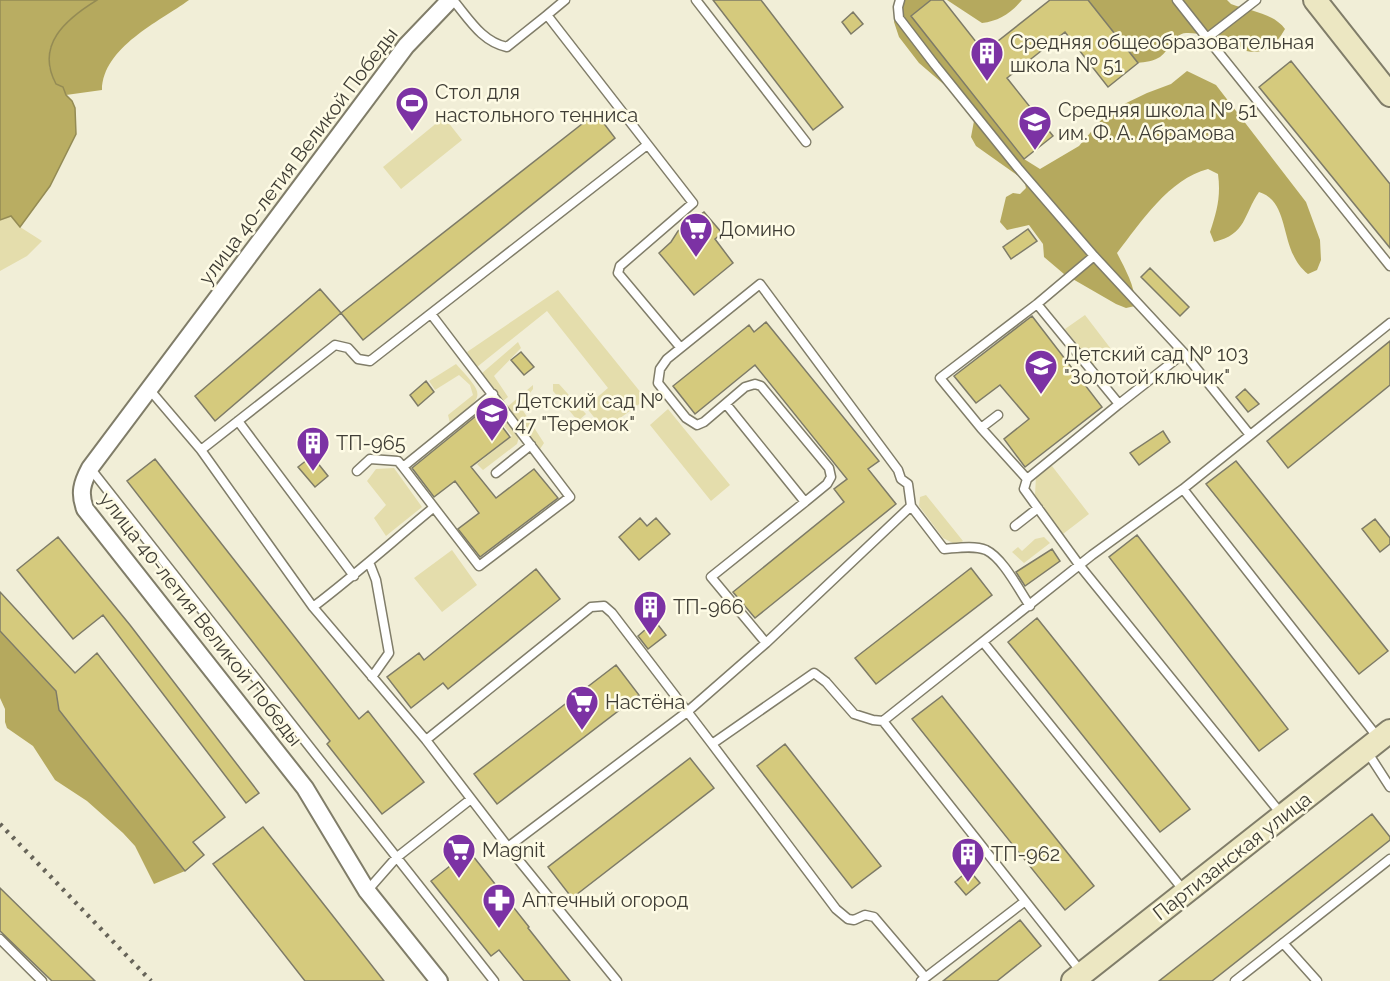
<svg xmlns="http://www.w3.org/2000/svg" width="1390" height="981" viewBox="0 0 1390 981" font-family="Raleway,sans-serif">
  <rect width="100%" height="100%" fill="#f1eed7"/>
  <!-- green -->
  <path fill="#e4ddac" d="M444,117l18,23 -61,49 -18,-22z
    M11,216l9,11 22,14 -15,15 -27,15v-51z
    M558,290l88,109 -42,31 -18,-23 22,-19 -61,-77 -70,56 -10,-15z
    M1085,315l26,34 -18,16 -28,-36z
    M518,342l3,6 -27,28 14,21 -6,5 -21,-28z
    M456,364c30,33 29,31 -6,59l-2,-8 25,-20 -3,-10 -11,-10 -24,15 -6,-9z
    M553,384h6l27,30 -8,7 -25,-30z
    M533,385v4l-13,17 24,37 -4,6 -33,-42z
    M487,403l5,1 27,33 -2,7 -34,26 -6,-6 35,-28 -24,-30 -42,33 -2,-2z
    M668,409l62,76 -19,16 -61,-76z
    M1052,466l37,48 -26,20 -28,-39 1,-19z
    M394,468l28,39 -36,29 -12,-18 12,-13 -19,-24 9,-12z
    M926,495l37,46 -6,4 -14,-7 -24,-32 1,-9z
    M1044,537l6,6 -26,20 -12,-11 6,-5 4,4 13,-12z
    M452,550l25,35 -35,27 -28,-34z"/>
  <!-- forest -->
  <path fill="#b5a95e" d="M97,0h92c-30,22 -86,47 -87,90l-36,5 -4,-8 -6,-3c-21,-39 10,-65 41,-84z
    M897,0h34l-20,16 113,143 16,10 39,-23 23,-27 16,-12 29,-14 24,-9 16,-13 29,14 90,117 14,38 1,20 -4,10 -9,4c-30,-23 -16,-72 -49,-82 -16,23 -12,42 -45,50l-4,-10c7,-21 11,-36 8,-58l-10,-5c-39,10 -67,53 -91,84 8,16 19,34 18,53l-9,2 -10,-4 -52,-30 -20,-17 -1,-13 -14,-19 -22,5 -7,-8 6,-25 7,-4 7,1 6,-6 -2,-8 -48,-34 -5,-9 3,-16 -3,-8 -16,-19 -36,-31 -20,-26 -5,-15z
    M947,0h75c-11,13 -23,21 -40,23z
    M1088,0h139l4,4c18,7 43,9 54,25 -28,50 -61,2 -99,4 -13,1 -16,17 -26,24 -6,4 -15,5 -22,6z
    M0,631l56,60 3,19 126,161 -31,13 -19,-38 -12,-13 -36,-32 -32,-21 -22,-34 -26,-18 -2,-6v-13l-5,-11z"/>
  <!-- water -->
  <path fill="#b9ad62" stroke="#948b54" stroke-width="1.5" d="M0,0h97c-31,19 -62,45 -41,84l7,3 3,8 6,6 3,7 1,26 -26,52 -30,41 -9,-11 -11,4z"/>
  <!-- building -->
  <path fill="#d5ca7d" stroke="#7e7b67" stroke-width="1.5" d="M713,0h48l82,107 -30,23z
    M931,0h12l41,52 66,-52h38l50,63 -30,24 -43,-55 -58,46 46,58 -29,23 -113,-143z
    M853,12l10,12 -12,10 -9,-12z
    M1291,61l99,123v64l-131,-161z
    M596,113l19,25 -252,202 -22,-27z
    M704,212l18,21 -7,6 18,24 -39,32 -35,-42 12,-11 7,-11z
    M1028,229l9,12 -26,18 -8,-12z
    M1150,268l39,39 -9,9 -39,-39z
    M320,289l21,24 -126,108 -20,-25z
    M1032,316l70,91 -77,60 -21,-28 25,-20 -29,-34 -24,18 -22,-27z
    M766,322l113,139 -11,8 28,35 -141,114 -22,-26 111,-90 -10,-13 13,-10 -92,-114 -60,49 -22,-28 76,-61 5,7z
    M1390,341v44l-102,83 -21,-27z
    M521,352l13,15 -10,8 -13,-15z
    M426,381l8,11 -16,14 -8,-11z
    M1245,389l14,15 -11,8 -12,-15z
    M487,407l23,30 -39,30 25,31 38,-29 24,29 -78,59 -22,-28 21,-16 -24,-32 -21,16 -22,-29z
    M1163,431l7,11 -31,23 -9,-12z
    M312,456l16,20 -13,11 -17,-20z
    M155,459l204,260 9,-8 56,71 -42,32 -55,-70 3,-3 -203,-260z
    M1236,461l152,190 -29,23 -153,-190z
    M640,518l7,8 9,-8 14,16 -31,26 -20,-23z
    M1375,519l15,19v6l-10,8 -18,-23z
    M1137,535l151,194 -29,22 -150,-194z
    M58,537l72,88 129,168 -13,10 -143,-188 -30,24 -56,-69z
    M1052,549l8,12 -35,25 -9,-14z
    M971,568l21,27 -116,89 -21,-26z
    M536,569l24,30 -112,90 -5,-6 -32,25 -24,-31 32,-24 5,7z
    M0,592l75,81 22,-20 128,164 -32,25 11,13 -19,16 -126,-161 -3,-19 -56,-60z
    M1037,618l153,191 -30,23 -152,-190z
    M655,621l11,14 -18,14 -10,-13z
    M616,665l23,30 -142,109 -23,-30z
    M942,696l152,190 -29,24 -153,-191z
    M785,744l96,122 -29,22 -95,-122z
    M690,758l24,30 -142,110 -24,-31z
    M1372,814l18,23v3l-178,141h-53z
    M263,827l121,154h-79l-92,-117z
    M469,851l60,76 -1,1 42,53h-46l-25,-31 -8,6 -60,-75z
    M969,870l11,13 -14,12 -11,-13z
    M0,888l95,93h-43l-52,-50z
    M1020,920l21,26 -44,35h-54z"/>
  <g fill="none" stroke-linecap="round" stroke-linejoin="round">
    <defs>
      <path id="lane" d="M453,0c16,19 29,42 54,47l40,-32 146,188 -73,63 -2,7 62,74
        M696,0l110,142
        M900,0l-2,7 1,11 36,47 83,103 76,88 90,97 66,82
        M1177,0l30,38
        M1256,0l-49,38 183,228
        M547,15l18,-15
        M1037,304l82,100 -92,75 -3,10 56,77 202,249
        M431,314l139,183 -91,69 -76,-99 90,-73
        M149,389l52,61 112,157 113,133 82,107 109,134
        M726,404l79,98 22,-18 4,-7 -2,-9 -68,-82 -6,-2 -10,3 -41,35 -7,3 -11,-7 -28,-35 2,-14 7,-10 93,-75 138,186 3,9 7,5 3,22 33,43c13,-1 30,-4 42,1 17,8 33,40 44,56
        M1119,404l65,-51
        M238,421l116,155
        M981,428l17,-13
        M201,450l134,-105 13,3 10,11 12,2 277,-216
        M90,468l404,513
        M357,471l13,-12 28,2 5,6
        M496,473l35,-28
        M1027,479l-46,-51 -41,-50 97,-74 57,-48
        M1183,489l207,-166
        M805,502l-94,75 55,66 145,-137
        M1015,526l23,-18
        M369,562l7,18 13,73 -17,24
        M313,607c41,-31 80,-66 120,-99
        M983,642l202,250
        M883,721l209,-166 91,-66 196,250
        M426,740l165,-133 13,-1 8,7 100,131 102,-71 12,9 28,32 19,6 10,1 199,252
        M712,744l124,165 12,10 6,1 11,-5 9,2 51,60
        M1366,750l24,37
        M508,847l179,-135 79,-69
        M367,891l29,-33 75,-59
        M0,939l42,42
        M1283,943l34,38
        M921,981l103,-79
        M1235,981l155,-122"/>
      <path id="street" d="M439,981l-72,-90 -62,-103 -220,-279c-6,-16 -3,-26 5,-41l316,-422 44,-46"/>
      <path id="secondary" d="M1315,0l75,95
        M1073,981l317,-250"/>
    </defs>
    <!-- lane casing -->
    <use href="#lane" stroke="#807d69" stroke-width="11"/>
    <!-- street casing -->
    <use href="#street" stroke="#807d69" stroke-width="20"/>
    <!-- secondary casing -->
    <use href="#secondary" stroke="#807d69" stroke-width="26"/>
    <!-- lane -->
    <use href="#lane" stroke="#fff" stroke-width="8"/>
    <!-- street -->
    <use href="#street" stroke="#fff" stroke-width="16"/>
    <!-- secondary -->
    <use href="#secondary" stroke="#ece7c2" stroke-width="22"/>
    <!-- rail -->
    <path stroke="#676459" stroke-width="4.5" stroke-dasharray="3 6" stroke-linecap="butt" d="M0,824l151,157"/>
  </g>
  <!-- icons -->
  <defs>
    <symbol id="building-pin" viewBox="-11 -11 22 30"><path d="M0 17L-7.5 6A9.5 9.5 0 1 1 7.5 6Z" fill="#7c32a4" stroke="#fefbe5"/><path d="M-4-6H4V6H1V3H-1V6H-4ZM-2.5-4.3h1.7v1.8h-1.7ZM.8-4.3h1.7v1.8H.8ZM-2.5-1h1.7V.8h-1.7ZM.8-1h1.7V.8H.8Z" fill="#fff"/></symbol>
    <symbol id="stadium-pin" viewBox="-11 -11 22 30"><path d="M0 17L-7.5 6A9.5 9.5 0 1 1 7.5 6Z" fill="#7c32a4" stroke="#fefbe5"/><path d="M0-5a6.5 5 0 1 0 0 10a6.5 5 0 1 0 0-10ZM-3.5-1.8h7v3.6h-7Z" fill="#fff"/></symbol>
    <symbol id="school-pin" viewBox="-11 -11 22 30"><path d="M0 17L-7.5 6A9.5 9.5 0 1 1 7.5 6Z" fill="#7c32a4" stroke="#fefbe5"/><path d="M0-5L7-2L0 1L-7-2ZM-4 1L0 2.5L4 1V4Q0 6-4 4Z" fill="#fff"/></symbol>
    <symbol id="supermarket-pin" viewBox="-11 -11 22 30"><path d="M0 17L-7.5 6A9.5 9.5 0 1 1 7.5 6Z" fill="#7c32a4" stroke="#fefbe5"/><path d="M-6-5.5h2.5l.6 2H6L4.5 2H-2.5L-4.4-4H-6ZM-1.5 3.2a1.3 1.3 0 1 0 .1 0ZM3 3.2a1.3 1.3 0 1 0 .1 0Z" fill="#fff"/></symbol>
    <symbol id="pharmacy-pin" viewBox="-11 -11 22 30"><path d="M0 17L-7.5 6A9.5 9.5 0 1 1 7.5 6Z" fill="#7c32a4" stroke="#fefbe5"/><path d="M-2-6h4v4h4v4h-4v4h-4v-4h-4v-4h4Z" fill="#fff"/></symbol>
  </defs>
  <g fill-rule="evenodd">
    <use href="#building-pin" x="968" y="34" width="38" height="52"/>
    <use href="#stadium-pin" x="393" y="84" width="38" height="52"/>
    <use href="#school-pin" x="1016" y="103" width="38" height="52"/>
    <use href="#supermarket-pin" x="677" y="210" width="38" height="52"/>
    <use href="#school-pin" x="1022" y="347" width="38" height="52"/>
    <use href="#school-pin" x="473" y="394" width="38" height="52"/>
    <use href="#building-pin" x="294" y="424" width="38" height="52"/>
    <use href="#building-pin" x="631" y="588" width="38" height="52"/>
    <use href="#supermarket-pin" x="563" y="683" width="38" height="52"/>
    <use href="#supermarket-pin" x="440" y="831" width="38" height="52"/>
    <use href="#building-pin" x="949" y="835" width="38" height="52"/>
    <use href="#pharmacy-pin" x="480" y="881" width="38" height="52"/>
  </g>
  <g text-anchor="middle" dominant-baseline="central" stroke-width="5" stroke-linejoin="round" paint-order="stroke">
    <!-- poi labels -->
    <g font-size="20" fill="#3f3d35" stroke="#fefbe5" text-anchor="start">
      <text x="1010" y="42">Средняя общеобразовательная<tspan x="1010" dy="23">школа № 51</tspan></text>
      <text x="435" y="92">Стол для<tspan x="435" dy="23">настольного тенниса</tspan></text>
      <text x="1058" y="110">Средняя школа № 51<tspan x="1058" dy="23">им. Ф. А. Абрамова</tspan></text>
      <text x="719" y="229">Домино</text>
      <text x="1064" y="354">Детский сад № 103<tspan x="1064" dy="23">"Золотой ключик"</tspan></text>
      <text x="515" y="401">Детский сад №<tspan x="515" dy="23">47 "Теремок"</tspan></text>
      <text x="336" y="443">ТП-965</text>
      <text x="673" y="607">ТП-966</text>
      <text x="605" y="702">Настёна</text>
      <text x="482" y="850">Magnit</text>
      <text x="991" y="854">ТП-962</text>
      <text x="522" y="900">Аптечный огород</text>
    </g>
    <!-- street labels -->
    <g font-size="20" fill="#3f3d35" stroke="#fefbe5">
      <text transform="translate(298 156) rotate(-53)">улица 40-летия Великой Победы</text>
      <text transform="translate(201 619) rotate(52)">улица 40-летия Великой Победы</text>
      <text transform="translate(1232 856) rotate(-38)">Партизанская улица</text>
    </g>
  </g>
</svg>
